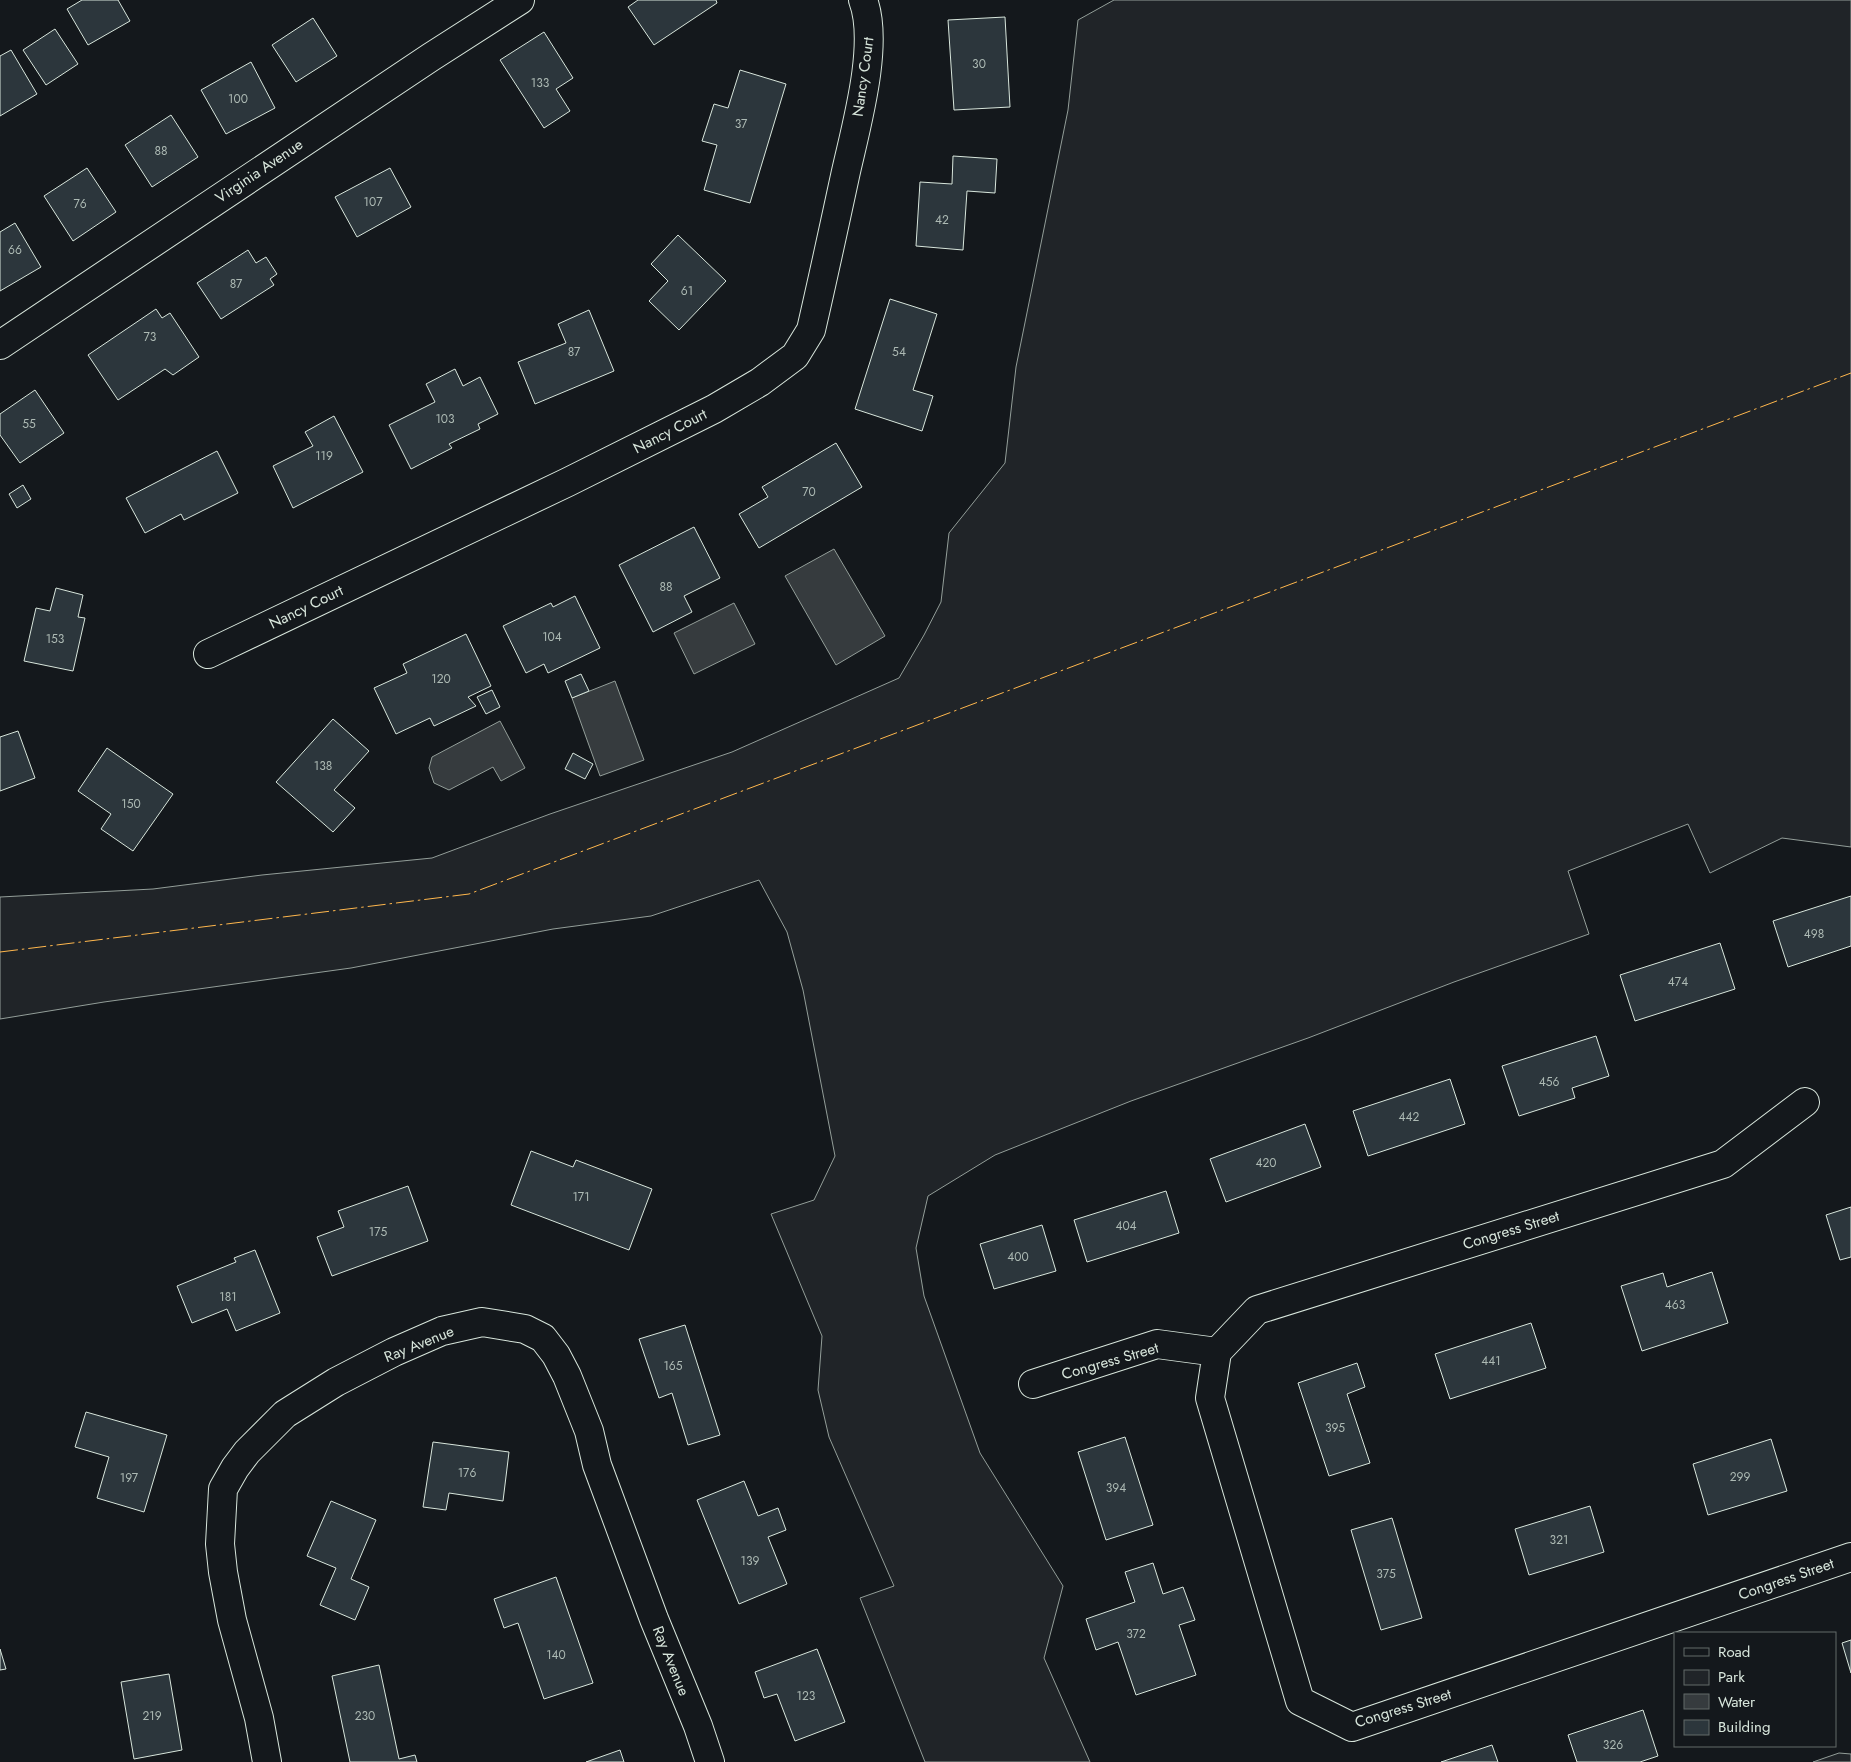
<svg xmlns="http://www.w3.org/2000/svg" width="1851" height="1762" viewBox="0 0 1851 1762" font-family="Jost,sans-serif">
  <rect width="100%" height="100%" fill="#14181c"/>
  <!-- green -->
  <path fill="#202428" stroke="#939e99" d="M1114,0h737v847l-69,-9 -72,35 -22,-49 -120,47 21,63 -135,48 -146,56 -177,63 -136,54 -67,41 -12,52 8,48 56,157 83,133 -19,72 46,104h-165l-65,-164 34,-12 -65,-149 -11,-47 4,-54 -51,-122 43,-14 21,-44 -32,-166 -16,-58 -28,-52 -108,36 -98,13 -202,39 -247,34 -104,17v-122l153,-8 109,-14 170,-17 118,-44 182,-62 167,-74 25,-43 17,-33 8,-69 56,-70 11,-96 52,-257 10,-90z
    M1839,1753l12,1v8h-38z"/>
  <!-- water -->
  <path fill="#363b3e" stroke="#939e99" d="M834,549l51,87 -49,29 -51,-89z
    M734,603l21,41 -61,30 -20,-41z
    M615,681l29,79 -44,16 -28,-78z
    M500,721l25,47 -24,13 -8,-14 -44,23 -15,-7 -5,-15 3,-11z"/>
  <!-- building -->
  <path fill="#2c363c" stroke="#d8e6dc" d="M82,0h36l12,21 -42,24 -21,-36z
    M638,0h78l1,3 -63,42 -26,-38z
    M1005,17l5,90 -56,3 -6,-90z
    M313,18l24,38 -41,26 -24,-37z
    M55,29l23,35 -32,21 -23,-35z
    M544,32l29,46 -17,11 14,22 -26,17 -44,-68z
    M11,50l26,44 -37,22v-60z
    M251,62l24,46 -49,26 -25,-44z
    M740,70l46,14 -36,119 -46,-13 13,-45 -15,-4 12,-37 14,4z
    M171,115l27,42 -46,30 -27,-42z
    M953,156l44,3 -2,34 -28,-2 -4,59 -47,-4 4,-64 32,2z
    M87,168l29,44 -43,29 -29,-45z
    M390,168l21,39 -54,30 -22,-40z
    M15,223l26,44 -41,24v-59z
    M678,235l48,46 -47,49 -30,-29 19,-20 -17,-17z
    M248,250l8,13 10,-6 11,17 -7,5 4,6 -53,34 -24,-36z
    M890,299l47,15 -24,76 20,6 -11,35 -67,-22z
    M156,309l6,9 8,-5 29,44 -26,18 -8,-6 -47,31 -30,-45z
    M589,310l25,61 -79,33 -17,-42 48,-19 -8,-19z
    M455,369l8,17 17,-9 18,37 -20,10 2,5 -31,15 3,4 -41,21 -22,-44 46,-23 -9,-18z
    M35,390l29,43 -44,30 -20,-28v-21z
    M334,416l29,56 -70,36 -20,-42 40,-20 -8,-14z
    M836,443l26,44 -103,61 -20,-34 29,-17 -6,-10z
    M217,451l21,42 -54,27 -3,-6 -36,19 -19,-35z
    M23,485l8,14 -14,9 -8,-14z
    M694,527l26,51 -36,18 8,16 -39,20 -34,-67z
    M56,588l27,7 -5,22 7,1 -12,53 -49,-10 12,-53 14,3z
    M575,596l25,52 -52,25 -4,-9 -18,9 -23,-47 48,-23 2,4z
    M466,634l25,52 -23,11 8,9 -42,20 -4,-8 -34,16 -22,-46 33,-15 -4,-9z
    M581,674l8,17 -17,7 -7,-17z
    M492,690l8,17 -14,7 -9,-17z
    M333,719l36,32 -35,39 21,18 -22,24 -57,-50z
    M18,731l17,47 -35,13v-54z
    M107,748l66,46 -40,57 -32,-22 10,-15 -33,-23z
    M573,753l20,11 -8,15 -20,-10z
    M1851,896v50l-63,21 -15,-46z
    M1720,943l15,46 -100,32 -15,-46z
    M1596,1036l13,40 -37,12 3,10 -56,18 -17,-50z
    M1450,1079l15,45 -97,32 -15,-45z
    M1305,1124l16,43 -95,35 -16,-43z
    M531,1151l42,16 3,-7 76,29 -23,61 -118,-45z
    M408,1186l20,55 -96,35 -15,-39 27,-10 -6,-16z
    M1166,1191l13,42 -92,29 -13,-42z
    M1851,1207v50l-11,3 -14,-45z
    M1042,1225l14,46 -62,18 -14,-45z
    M255,1250l25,63 -44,18 -9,-22 -35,14 -15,-37 59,-24 -2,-4z
    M1712,1272l16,51 -86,28 -21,-65 42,-13 4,14z
    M1531,1323l15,45 -96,31 -15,-45z
    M685,1325l35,110 -32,10 -16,-52 -13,5 -20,-59z
    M1357,1363l8,24 -18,7 23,69 -41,13 -31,-93z
    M86,1412l81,23 -23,77 -47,-14 12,-41 -34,-10z
    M1125,1437l28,88 -47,15 -28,-88z
    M1771,1439l16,52 -79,24 -15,-51z
    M433,1442l76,10 -6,49 -54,-8 -3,17 -23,-3z
    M744,1481l14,35 20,-8 8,22 -18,7 19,47 -48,20 -42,-104z
    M331,1501l45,19 -25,59 18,8 -14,33 -35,-15 16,-37 -29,-12z
    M1590,1506l14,46 -75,23 -14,-46z
    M1392,1518l30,100 -41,12 -30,-100z
    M1153,1563l10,31 20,-7 12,33 -16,5 17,50 -60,20 -18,-53 -22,8 -10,-31 49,-17 -10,-30z
    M556,1577l37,106 -49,16 -26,-76 -14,5 -10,-29z
    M1851,1640v33l-9,-30z
    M0,1649l6,20 -6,1z
    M817,1649l28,73 -50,19 -18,-47 -13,4 -9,-26z
    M379,1665l20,94 16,-4 2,7h-67l-18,-86z
    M169,1674l13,76 -48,9 -13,-77z
    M1643,1710l15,46 -18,6h-63l-9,-27z
    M1492,1745l6,17h-57z
    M620,1750l4,12h-38z"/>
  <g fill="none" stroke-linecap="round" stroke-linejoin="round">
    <defs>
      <path id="minor" d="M0,345l431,-288 89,-57
        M208,654l360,-172 146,-73 46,-27 35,-26 16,-26c12,-52 23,-103 34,-154 10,-46 35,-131 18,-176
        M1805,1102l-82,62 -466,146 -40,42 -7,46 90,303 52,26 499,-170
        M1033,1384l124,-40 60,8
        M267,1762l-8,-44 -27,-98 -9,-48 -3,-28 3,-55 12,-21 12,-16 38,-38 51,-32 58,-30 48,-21 40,-9 43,7 18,9 13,17 11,21 22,55 8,34 57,154 44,107 12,36"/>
    </defs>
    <!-- minor casing -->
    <use href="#minor" stroke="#d8e6dc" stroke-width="30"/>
    <!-- minor -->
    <use href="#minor" stroke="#14181c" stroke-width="28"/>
    <!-- power -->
    <path stroke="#ffb74d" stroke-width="1" stroke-dasharray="18 4 2.5 4" stroke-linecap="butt" d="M0,952l469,-58 1382,-521"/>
  </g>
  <g text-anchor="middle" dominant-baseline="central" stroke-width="4" stroke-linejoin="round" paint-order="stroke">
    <!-- number labels -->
    <g font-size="12" fill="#adbab4">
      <text x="979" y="64">30</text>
      <text x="540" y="83">133</text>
      <text x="238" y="99">100</text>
      <text x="741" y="124">37</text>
      <text x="161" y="151">88</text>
      <text x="373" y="202">107</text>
      <text x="80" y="204">76</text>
      <text x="942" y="220">42</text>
      <text x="15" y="250">66</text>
      <text x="236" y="284">87</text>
      <text x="687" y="291">61</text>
      <text x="150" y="337">73</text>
      <text x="574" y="352">87</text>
      <text x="899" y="352">54</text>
      <text x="445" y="419">103</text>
      <text x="29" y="424">55</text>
      <text x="324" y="456">119</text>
      <text x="809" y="492">70</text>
      <text x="666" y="587">88</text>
      <text x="552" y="637">104</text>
      <text x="55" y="639">153</text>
      <text x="441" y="679">120</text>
      <text x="323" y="766">138</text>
      <text x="131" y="804">150</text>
      <text x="1814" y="934">498</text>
      <text x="1678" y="982">474</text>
      <text x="1549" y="1082">456</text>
      <text x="1409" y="1117">442</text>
      <text x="1266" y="1163">420</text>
      <text x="581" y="1197">171</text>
      <text x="1126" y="1226">404</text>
      <text x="378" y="1232">175</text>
      <text x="1018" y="1257">400</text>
      <text x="228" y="1297">181</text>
      <text x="1675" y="1305">463</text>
      <text x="1491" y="1361">441</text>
      <text x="673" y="1366">165</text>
      <text x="1335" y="1428">395</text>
      <text x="467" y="1473">176</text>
      <text x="1740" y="1477">299</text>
      <text x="129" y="1478">197</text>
      <text x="1116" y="1488">394</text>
      <text x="1559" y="1540">321</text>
      <text x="750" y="1561">139</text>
      <text x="1386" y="1574">375</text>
      <text x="1136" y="1634">372</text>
      <text x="556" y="1655">140</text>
      <text x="806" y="1696">123</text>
      <text x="152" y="1716">219</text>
      <text x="365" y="1716">230</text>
      <text x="1613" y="1745">326</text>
    </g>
    <!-- street labels -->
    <g font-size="15" fill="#d8e6dc" stroke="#14181c">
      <text transform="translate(863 77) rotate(-82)">Nancy Court</text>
      <text transform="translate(259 171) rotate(-34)">Virginia Avenue</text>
      <text transform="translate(670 431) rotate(-27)">Nancy Court</text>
      <text transform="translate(306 607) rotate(-26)">Nancy Court</text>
      <text transform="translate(1511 1230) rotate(-17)">Congress Street</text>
      <text transform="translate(419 1344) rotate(-22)">Ray Avenue</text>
      <text transform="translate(1110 1361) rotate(-16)">Congress Street</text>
      <text transform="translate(1786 1579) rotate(-19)">Congress Street</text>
      <text transform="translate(671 1661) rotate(68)">Ray Avenue</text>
      <text transform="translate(1403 1708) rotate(-17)">Congress Street</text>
    </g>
  </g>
  <!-- legend -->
  <rect x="1674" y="1632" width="162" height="115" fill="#14181c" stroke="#626a69"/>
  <rect x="1684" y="1648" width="25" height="8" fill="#14181c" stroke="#626a69"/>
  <text x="1718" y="1657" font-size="15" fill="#d8e6dc">Road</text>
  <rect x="1684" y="1670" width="25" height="15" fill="#202428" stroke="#626a69"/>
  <text x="1718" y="1682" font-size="15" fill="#d8e6dc">Park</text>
  <rect x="1684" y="1694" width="25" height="15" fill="#363b3e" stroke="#626a69"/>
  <text x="1718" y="1707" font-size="15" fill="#d8e6dc">Water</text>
  <rect x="1684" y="1720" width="25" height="15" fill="#2c363c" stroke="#626a69"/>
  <text x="1718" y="1732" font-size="15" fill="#d8e6dc">Building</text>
</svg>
